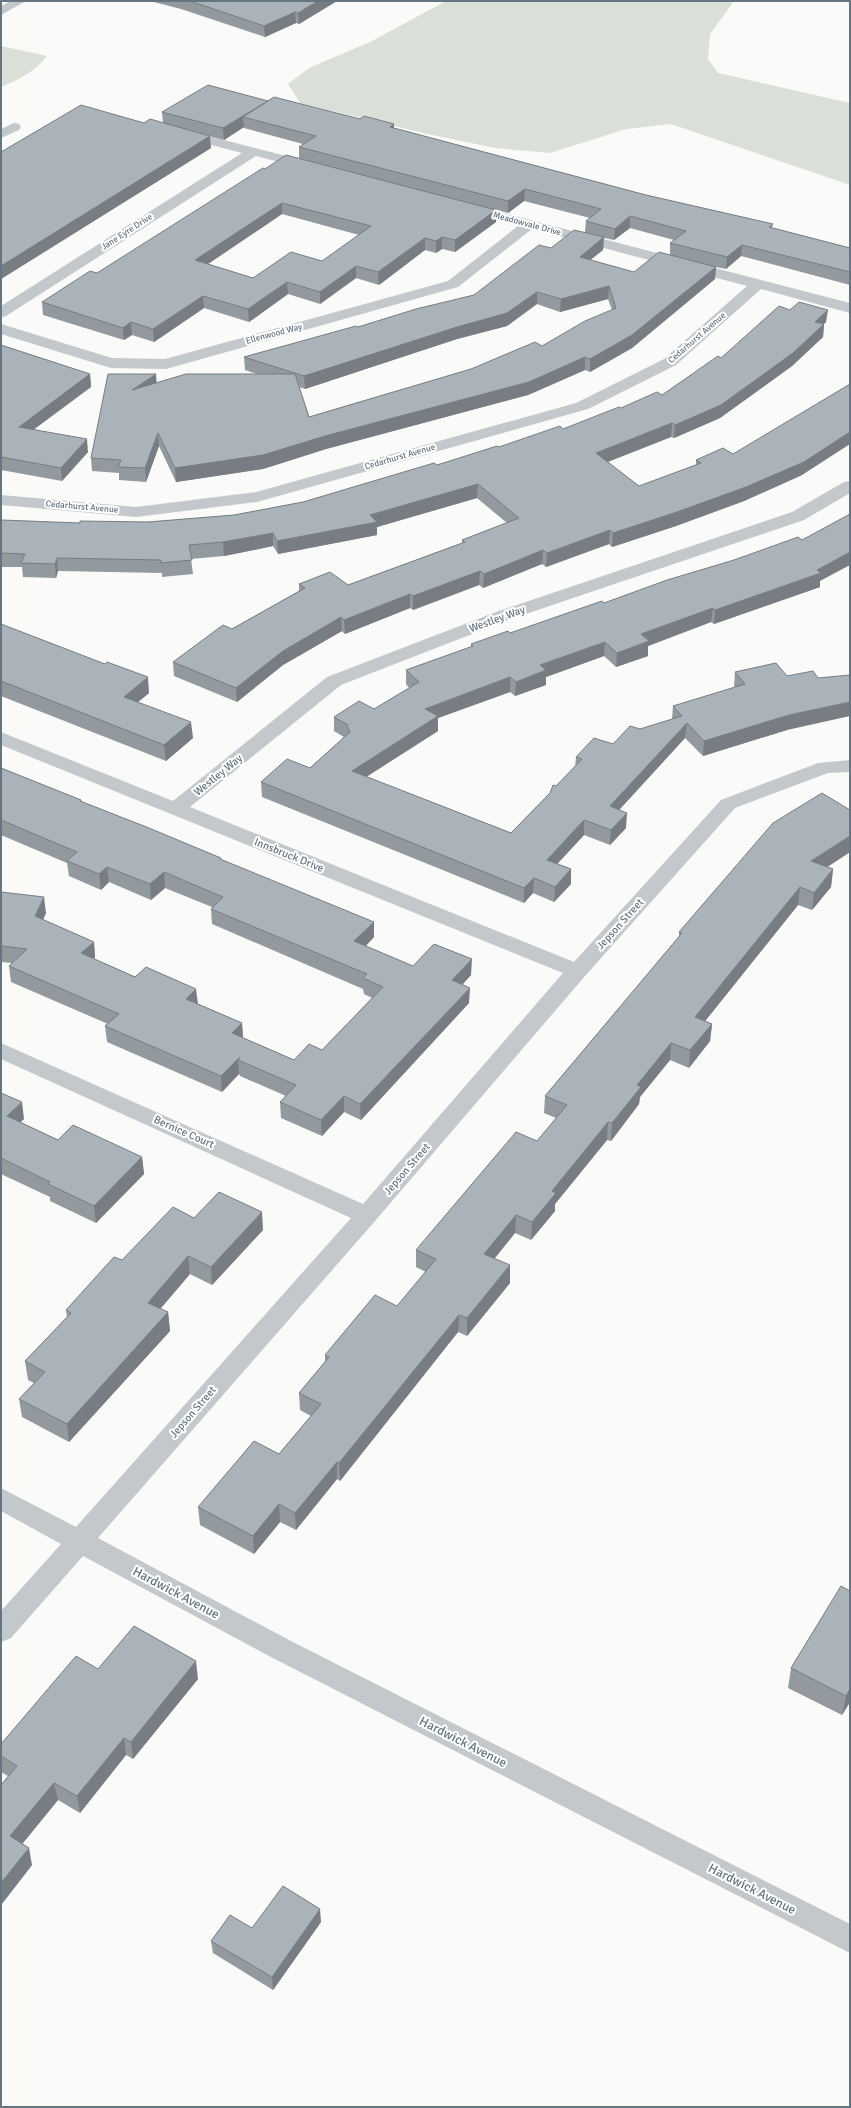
<svg xmlns="http://www.w3.org/2000/svg" width="851" height="2108" viewBox="0 0 851 2108" font-family="Signika,sans-serif">
  <rect width="100%" height="100%" fill="#fafaf8"/>
  <!-- green -->
  <path fill="#dadfd7" d="M446,1h288l-24,33 -2,25 10,14 132,30v82l-179,-61 -45,5 -76,24 -55,-5 -72,-15 -123,-30 -12,-19 21,-16 61,-26z
    M1,46l46,10c-10,14 -30,25 -46,31z"/>
  <g fill="none" stroke-linecap="round" stroke-linejoin="round">
    <!-- minor -->
    <path fill="#c3c8cc" fill-rule="evenodd" d="M14,123l5,1 2,3 -2,3 -18,8v-9z
      M181,129l133,34 2,3 -2,3 -5,1 -53,-14 -250,160 -5,2v-12l241,-153 -66,-17 -2,-3z
      M468,204l382,99v10l-89,-24 -85,76 -88,44 -331,93 -121,15 -135,-12v-10l135,12 120,-15 320,-89 88,-44 83,-73 -215,-57 -74,58 -292,82 -55,-1 -110,-34v-10l111,34 53,1 283,-78 70,-55 -55,-15 -2,-3 2,-3z
      M850,481v12l-46,27 -296,100 -167,65 -151,122 384,155 147,-162 97,-37 32,-3v12l-22,1 -93,35 -150,168 -210,245 -277,317 191,102 561,284v29l-581,-297 -186,-100 -72,82 -10,4v-31l60,-67 -60,-33v-23l75,39 275,-309 -350,-159v-16l362,161 200,-231 -562,-228v-13l172,69 154,-124 169,-65 296,-100 52,-30z"/>
    <!-- tertiary -->
    <path fill="#c3c8cc" fill-rule="evenodd" d="M11,1h15l-25,14v-9z"/>
  </g>
  <!-- wall -->
  <path fill="#929a9f" fill-rule="evenodd" d="M150,1h187l-38,23 -3,-1 -31,14 -84,-28z
    M268,101l92,18 34,5v4l252,67 127,29 -1,4 78,20v37l-109,-29 -15,13 -10,-2 -1,12 -83,69 -42,24 -5,-2 -57,25 -202,54 -63,20 -87,13 -17,-36 -13,36 -27,-2v-7l-27,-2 -1,-13 65,-75 101,-9 -12,-4 -1,-13 114,-30 116,-32 77,-47 34,-16 1,-11 4,-3 -66,-17 -16,12 -51,-13 39,10v12l-41,30 -13,-3 -6,4 -11,-3 -46,35 -23,-7 -36,26 -32,-10 -39,28 -45,-14 -50,34 -22,-7 -8,5 -81,-25 -1,-13 55,-29 168,-104 34,-10v-12l4,-3 -59,-16v-1l-20,13 -23,-6 10,14 -210,131v-127l143,-29h19l-1,-11zM282,214l77,21 -37,26 -69,17 -45,-14zM630,228l44,12 -4,3v12l-36,17 -44,-12 13,-10 1,-12 10,2zM608,299l4,11 -70,36 -71,23 -162,48 -10,-30 6,2 152,-50 50,-13 30,-22 23,8z
    M826,322l-2,2 -1,13 -31,29 -72,52 -46,20 -3,-1 -64,25 32,24 57,-21v-5l37,-6 69,21 -58,26 -68,25 -64,21 -3,-3 -63,23 -4,-3 -59,24 -4,-3 -66,25 -3,-2 -65,26 -3,-3 -59,34 -46,37 -63,-26 -1,-14 126,-71v-7l49,1 114,-42v-3l45,-17 -30,-25 -100,29v8l-99,19 -5,-8 -49,10 -33,3 2,15 -31,3v-4l-104,-2 -2,7 -33,-1 -1,-10h-21v-45l79,1 68,-1 86,-7 69,-13 134,-37 126,-36 58,-21 41,-13 59,-37z
    M1,345l89,29 1,13 -57,42 54,23 -26,29 -61,-11z
    M820,581v6l-106,37 -3,-2 -63,24v10l-32,11 -12,-11 -58,21v8l-31,11 -5,-4 -72,26v13l-72,46 145,56 64,-66 1,-10 37,-13 27,-15 32,-10 1,-13 62,-18 -1,-1 1,-15 52,58 -84,26 -18,-18 -66,72 7,18 -16,17 -26,-10 -27,29 14,5v15l-17,18 -21,-9 -9,10 -262,-106 -1,-15 49,-14 34,-31 -10,-6v-14l40,-8 35,-21 -3,-4v-14l65,-23v-3l39,-11 94,-30z
    M1,624l148,69 -11,9 55,36 -27,23 -165,-65z
    M1,768l80,32 1,2 139,56v2l153,77 -8,9 47,20 58,9 -9,10 7,18 -108,117 -17,-8 -22,24 -41,-18 -1,-16 6,-6 -46,-20 -1,-2 -17,18 -115,-50 -2,-16 3,-2 -97,-42 -2,-16 3,-3 -11,-1v-70l45,21 -3,7 51,22 1,15 -1,2 148,64 1,15 51,22 28,-10 50,-52 -8,-4 -1,-5 -151,-65 -1,-15 1,-2 -47,-19 -14,12 -42,-18 -8,8 -32,-14 -2,-13 -66,-28z
    M850,810v42l-23,15 6,2 -2,18 -19,23 -14,-5 -93,116 7,3 -2,17 -21,27 -19,-8 -30,37 -1,7 -28,37 -4,-1 -52,64v7l-24,29 -16,-7 -20,25 15,25 -43,53 -9,-4 -118,149 -3,-2 -41,51 -16,-8 -26,32 -54,-29 -2,-18 81,-53 32,-38 -11,-6 -1,-17 26,-31v-7l72,-49 29,-34 -10,-5v-17l121,-109 19,-23 -12,-5 1,-17 134,-159v-5z
    M1,1093l23,26 -4,3 38,18 84,17 2,17 -48,49 -46,-22v-4l-49,-23z
    M194,1218l69,12 -51,55 -22,-11 -30,35 8,3 2,19 -101,111 -47,-25 -3,-18 15,-16 -6,-3 -3,-19 42,-44 -1,-7 56,-50z
    M850,1591v111l-8,13 -54,-27 3,-20z
    M98,1669l100,10 -65,80 -7,-4 -46,58 -22,-13 -36,44 10,21 -31,40v-120l7,-9 -7,-4v-28z
    M321,1922l-48,68 -60,-37 -2,-12 41,-13z"/>
  <!-- shaded-wall -->
  <path fill="#777d82" d="M318,1h19l-38,23 -1,-11z
    M295,12l1,11 -31,14 -1,-11z
    M268,101l-25,16 1,10 -20,13 -1,-12z
    M394,124v11l-4,-8z
    M210,136l1,12 -210,131v-13z
    M525,189l-1,12 -16,12v-12z
    M282,203v11l-86,58 -1,-12z
    M496,210v12l-41,30v-12z
    M630,216v12l-16,12 1,-11z
    M442,237v12l-6,4v-12z
    M604,237l-1,13 -24,19 1,-12z
    M425,238v12l-46,35 -1,-13z
    M742,245l-1,11 -15,13 1,-12z
    M356,266v12l-36,26v-12z
    M716,267l-1,12 -83,69 -42,24v-13z
    M287,282l1,12 -39,28 -1,-13z
    M609,286l-1,13 -48,13 1,-13z
    M537,292v12l-30,22 -50,13 -152,50 -1,-13z
    M203,296l1,12 -50,34 -1,-13z
    M828,310l-2,12 -2,2 -1,13 -31,29 -72,52 -46,20 1,-13z
    M131,322l1,13 -8,5 -1,-12z
    M585,357v13l-57,25 -202,54 -63,20 -87,13 -1,-14z
    M90,374l1,13 -70,52 -2,-12z
    M156,374l1,13 -25,3z
    M672,423l-1,14 -76,30 1,-14z
    M850,432v12l-48,31 -58,26 -68,25 -64,21 1,-14z
    M158,433l1,13 -13,36 -1,-14z
    M87,439l1,13 -26,29 -1,-13z
    M478,484l-1,14 -100,29v8l-99,19 -1,-13 93,-26z
    M610,530l-1,14 -63,23 1,-14z
    M273,533v13l-49,10 -1,-14z
    M543,550l-1,14 -59,24 1,-14z
    M850,552v13l-30,16v6l-106,37 1,-14 102,-40z
    M57,558l1,13 -2,7 -1,-14z
    M480,571l-1,14 -66,25v-14z
    M410,594v14l-65,26 -1,-14z
    M713,608l-2,14 -63,24v10l-32,11 1,-14 24,-19z
    M341,617l1,14 -59,34 -46,37 -1,-14 47,-37z
    M605,642l-1,14 -58,21v8l-31,11 1,-14 24,-17z
    M148,677l1,16 -23,19 -2,-15z
    M510,677v15l-72,26v13l-86,55v-15l73,-62z
    M850,702v14l-63,14 -84,26 1,-15 85,-26z
    M191,722l2,16 -27,23 -2,-16z
    M687,723l-2,15 -76,83 1,-15z
    M627,813l-1,15 -16,17 1,-15z
    M584,820v15l-37,40v-15z
    M850,836v16l-41,27 2,-18z
    M107,867l2,15 -8,8 -2,-16z
    M571,869v15l-17,18 1,-15z
    M833,869l-2,18 -19,23 2,-17z
    M164,872l1,16 -14,12 -1,-16z
    M534,878l-1,15 -9,10v-15z
    M800,887l-2,18 -104,130 1,-18z
    M44,897l2,16 -9,19 -2,-16z
    M374,922v15l-20,20v-16z
    M94,942l1,15 -12,12 -2,-16z
    M472,959l-1,16 -19,21v-16z
    M470,988l-1,15 -108,117 -1,-16z
    M196,989l2,15 -12,-5z
    M242,1023l1,16 -11,-6z
    M712,1024l-2,17 -21,27 1,-18z
    M671,1043l-1,17 -30,37 -1,7 -28,37 1,-18 25,-38z
    M240,1057l-2,3 1,14 -17,18 -1,-16z
    M344,1096v16l-22,24 -1,-16z
    M22,1102l2,17 -15,14 -2,-17z
    M608,1122l-1,18 -52,64v7l-24,29 1,-18 20,-31z
    M142,1157l2,17 -48,49 -2,-17z
    M262,1212l1,18 -51,55 -1,-18z
    M516,1215l-1,18 -31,38v-17z
    M188,1256l2,18 -40,47 -2,-18z
    M510,1265v18l-43,53v-18z
    M1,1312l1,8 -1,2z
    M168,1312l2,19 -101,111 -2,-18z
    M459,1315l-1,17 -118,149 -1,-18z
    M337,1462v17l-41,51 -1,-17z
    M279,1504l1,18 -26,32 -1,-18z
    M196,1661l2,18 -65,80 -2,-17z
    M850,1689v13l-8,13 4,-19z
    M124,1738l2,17 -46,58 -3,-17z
    M54,1783l4,17 -44,54 -4,-18z
    M29,1848l3,17 -31,40v-22z
    M320,1909l1,13 -48,68 -1,-13z"/>
  <!-- building -->
  <path fill="#aab3b9" stroke="#777d82" fill-rule="evenodd" d="M190,1h128l-20,12 -3,-1 -31,14z
    M208,85l60,16 -45,27 -61,-16z
    M274,97l86,22 4,-3 30,8 -4,3 256,68 127,29 -4,3 81,21v24l-108,-27 -15,12 -57,-14 16,-12 -56,-15 -15,13 -29,-8 15,-12 -76,-20 -17,12 -209,-54 17,-11 -73,-19z
    M81,105l63,18 6,-4 60,17 -209,130v-114z
    M286,155l210,55 -41,30 -13,-3 -6,4 -11,-3 -47,34 -22,-6 -36,26 -33,-10 -39,27 -45,-13 -50,33 -22,-7 -8,6 -81,-26 48,-31 7,2 166,-105 2,1zM282,203l89,23 -49,35 -31,-9 -38,26 -58,-18z
    M574,230l30,7 -24,20 54,15 25,-20 57,15 -84,68 -42,24 -5,-2 -56,25 -204,54 -62,19 -88,13 -17,-35 -13,35 -27,-1 3,-7 -30,-2 17,-84h48l-24,16 54,-16h109l14,43 162,-48 64,-27 7,4 43,-25 31,-13 -7,-22 -48,13 -24,-7 -30,21 -50,14 -153,49 -60,-19 112,-31 2,1 58,-18 58,-14 65,-50 12,3z
    M799,302l29,8 -13,12 9,2 -31,29 -72,52 -46,20 -3,-2 -76,30 43,33 62,-23 -5,-3 27,-12 10,6 117,-70v48l-46,30 -58,25 -69,25 -64,21 -3,-3 -63,23 -4,-3 -59,24 -4,-3 -67,25 -3,-2 -66,26 -3,-3 -58,34 -47,37 -63,-26 50,-37 9,4 73,-41 -6,-4 31,-12 18,13 117,-43 -3,-2 57,-22 -41,-34 -108,31 7,7 -100,19 -4,-8 -50,9 -34,3 3,15 -31,3v-3l-104,-2 -2,6 -34,-1 4,-9 -24,-1v-31l1,-2 78,3v-2l68,1 86,-7 69,-13 131,-39 3,2 60,-19 2,1 61,-21 3,3 56,-22 2,1 36,-16 5,3 56,-39 3,2 58,-52 11,4z
    M1,345l89,29 -71,53 68,12 -26,29 -60,-11z
    M850,514v38l-33,18 4,3 -106,37 -2,-2 -72,26 8,7 -32,12 -12,-11 -65,23 6,5 -30,12 -6,-5 -85,32 13,7 -86,55 159,62 39,-40 3,-8 3,1 26,-27 -6,-2 18,-19 19,6 17,-18 10,3 42,-13 -9,-10 72,-22 -10,-12 41,-9 11,13 26,-5 5,7 32,-3v27l-61,13 -85,26 -17,-18 -77,83 17,7 -16,17 -27,-10 -37,40 24,9 -16,18 -21,-9 -10,10 -263,-106 26,-23 23,9 40,-36 -3,-6 1,-1 -14,-8 25,-16 15,8 45,-27 -13,-12 67,-24 -2,-2 37,-13 2,2 92,-32 2,2 63,-23 67,-20 64,-23 4,3z
    M1,624l104,40 2,-2 41,15 -24,20 67,25 -27,23 -163,-64z
    M1,768l80,32 -1,1 69,27 72,30 -1,1 154,63 -20,19 59,25 21,-22 38,15 -20,21 18,8 -110,116 -16,-8 -23,24 -41,-18 16,-17 -58,-25 2,-3 -19,19 -116,-50 14,-12 -110,-48 18,-17 -26,-3v-54l43,5 -9,19 59,26 -13,11 54,24 11,-10 50,22 -10,10 56,24 -10,10 62,27 15,-16 13,6 61,-63 -20,-9 4,-4 -156,-65 12,-12 -59,-25 -14,12 -43,-17 -8,7 -32,-13 10,-9 -76,-32z
    M822,793l28,17v26l-39,25 22,8 -19,24 -14,-6 -105,130 17,7 -22,26 -19,-7 -34,42 4,2 -29,36 -4,-1 -56,69 4,2 -24,29 -16,-7 -32,39 26,11 -43,53 -8,-3 -120,148 -2,-1 -42,51 -16,-9 -26,32 -55,-29 56,-66 25,13 42,-50 -22,-11 30,-36 -4,-2 50,-60 22,11 39,-47 -20,-9 100,-118 21,9 30,-36 -22,-9 137,-163 -3,-1 94,-109z
    M1,1093l21,9 -15,14 51,24 15,-15 69,32 -48,49 -46,-22 2,-2 -49,-24z
    M219,1192l43,20 -51,55 -23,-11 -40,47 20,9 -101,112 -48,-25 26,-27 -20,-11 46,-48 -5,-3 48,-53 8,3 51,-53 21,11z
    M841,1586l9,5v98l-4,7 -55,-28z
    M134,1626l62,35 -65,81 -7,-4 -47,58 -23,-13 -44,53 19,12 -28,35v-98l16,-19 -16,-10v-12l75,-88 22,13z
    M283,1886l37,23 -48,68 -61,-36 19,-26 22,13z"/>
  <g text-anchor="middle" dominant-baseline="central" stroke-width="4" stroke-linejoin="round" paint-order="stroke">
    <!-- far-street labels -->
    <g font-size="9" fill="#657683" stroke="#fff">
      <text transform="translate(527 224) rotate(15)">Meadowvale Drive</text>
      <text transform="translate(127 232) rotate(-33)">Jane Eyre Drive</text>
      <text transform="translate(274 334) rotate(-15)">Ellenwood Way</text>
      <text transform="translate(697 338) rotate(-41)">Cedarhurst Avenue</text>
      <text transform="translate(400 457) rotate(-16)">Cedarhurst Avenue</text>
      <text transform="translate(82 507) rotate(5)">Cedarhurst Avenue</text>
    </g>
    <!-- street labels -->
    <g font-size="11" fill="#657683" stroke="#fff">
      <text transform="translate(497 619) rotate(-20)">Westley Way</text>
      <text transform="translate(218 775) rotate(-39)">Westley Way</text>
      <text transform="translate(289 855) rotate(22)">Innsbruck Drive</text>
      <text transform="translate(620 924) rotate(-48)">Jepson Street</text>
      <text transform="translate(184 1132) rotate(24)">Bernice Court</text>
      <text transform="translate(407 1169) rotate(-49)">Jepson Street</text>
      <text transform="translate(193 1412) rotate(-49)">Jepson Street</text>
    </g>
    <!-- near-street labels -->
    <g font-size="13" fill="#657683" stroke="#fff">
      <text transform="translate(176 1593) rotate(28)">Hardwick Avenue</text>
      <text transform="translate(463 1742) rotate(27)">Hardwick Avenue</text>
      <text transform="translate(752 1889) rotate(27)">Hardwick Avenue</text>
    </g>
  </g>
  <!-- border -->
  <rect width="851" height="2108" fill="none" stroke="#657683" stroke-width="4"/>
</svg>
